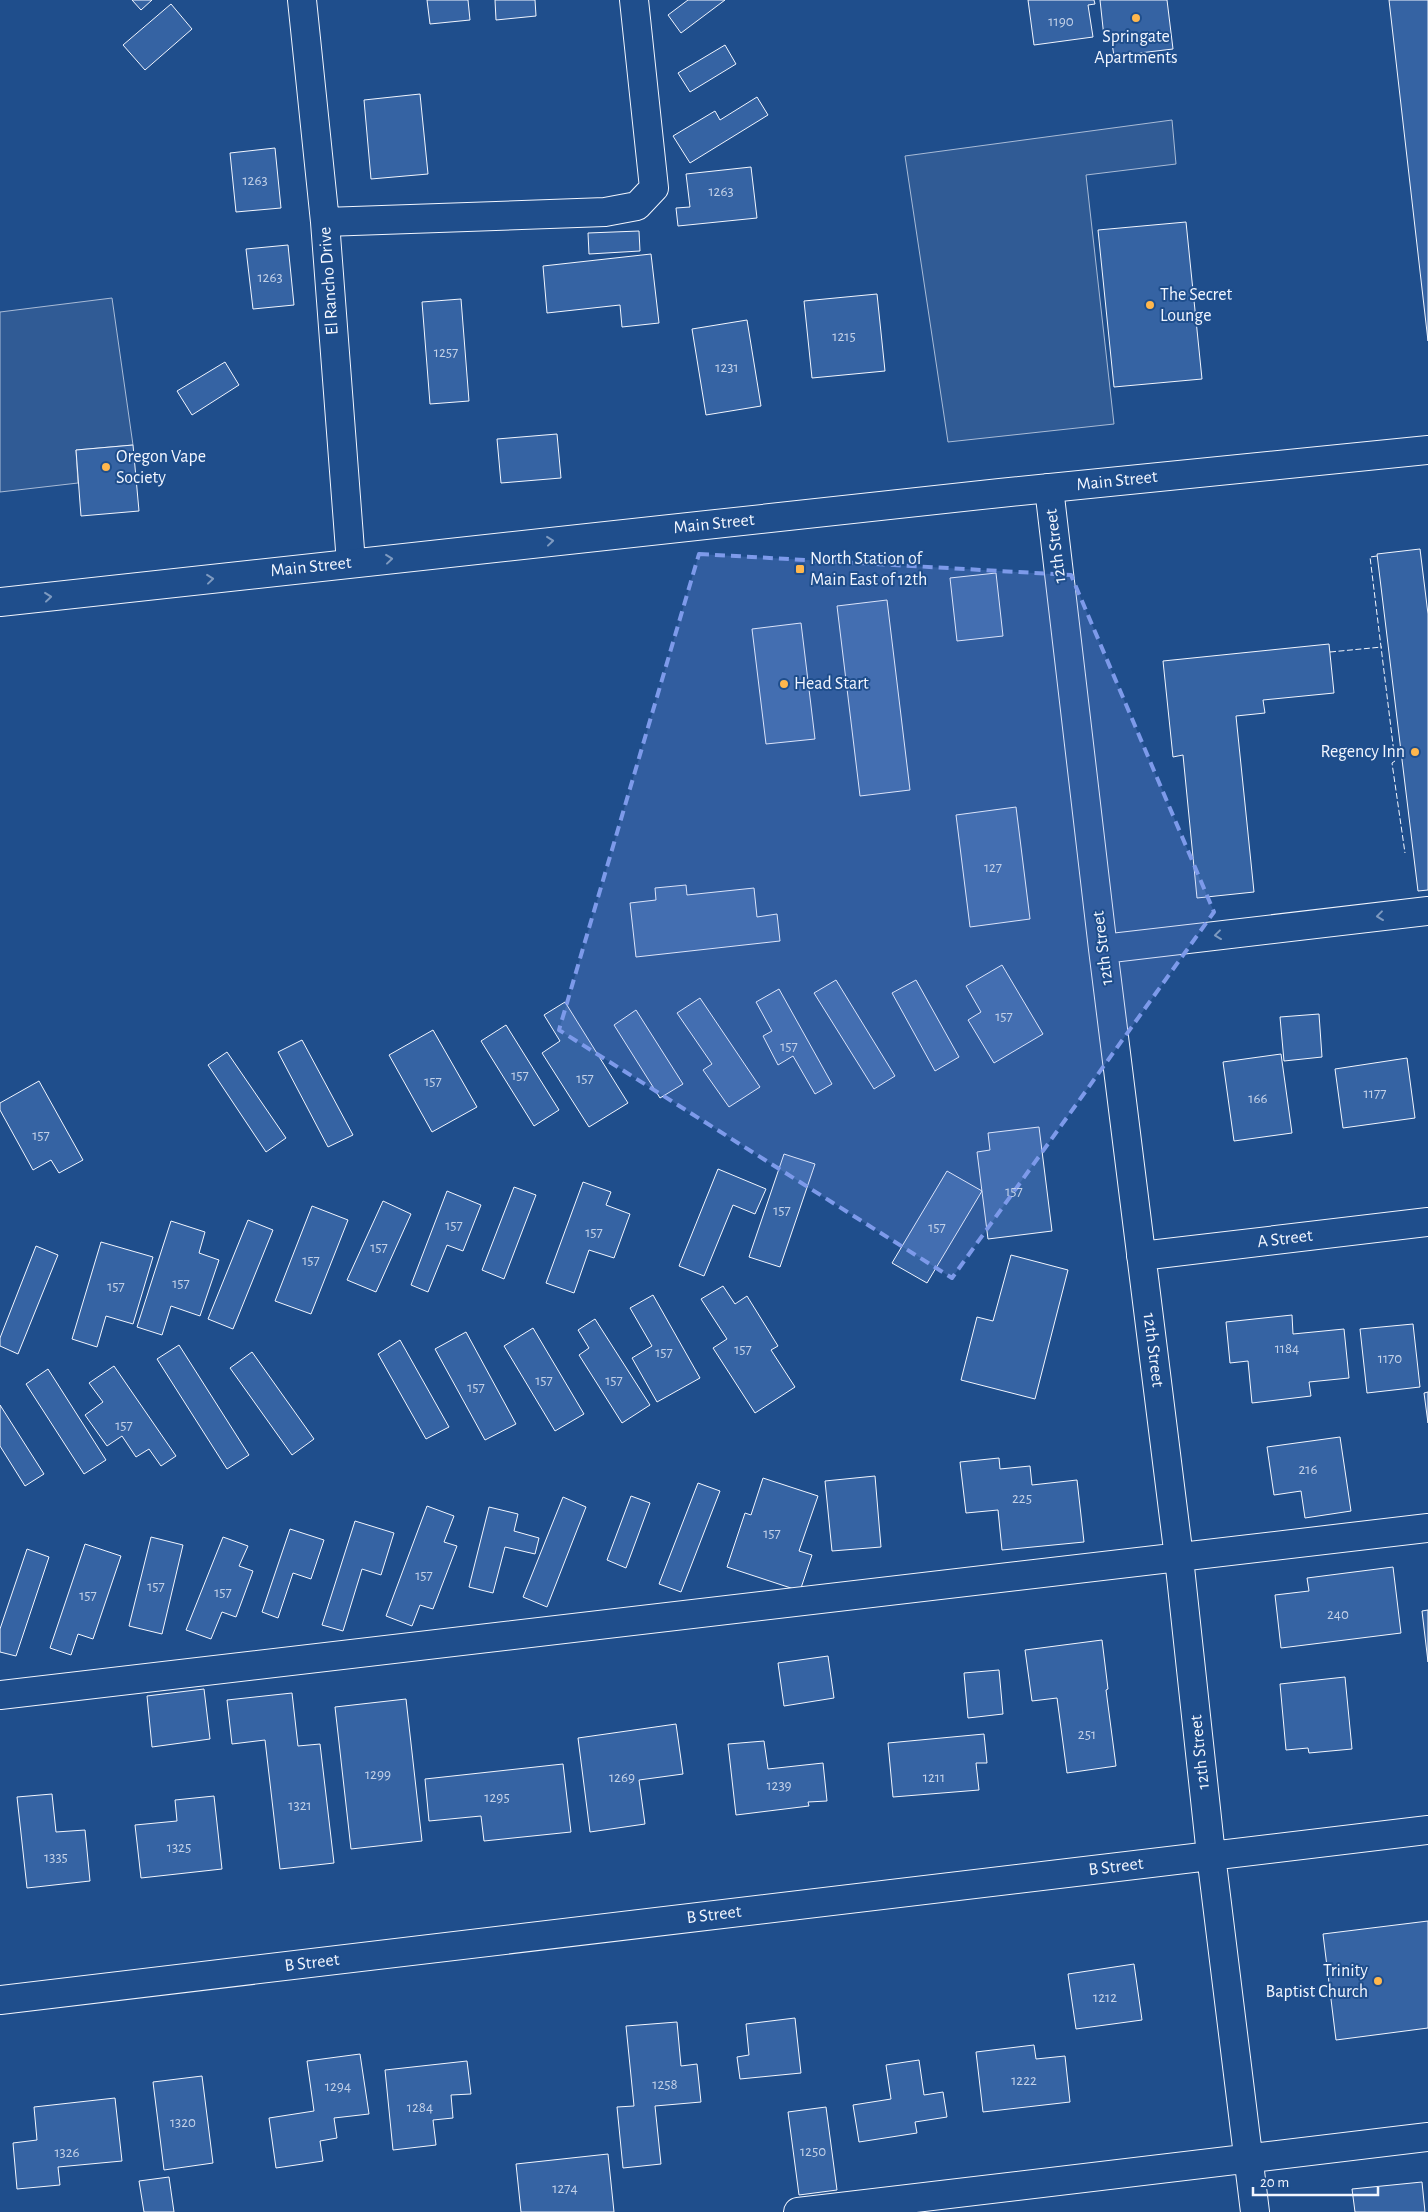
<svg xmlns="http://www.w3.org/2000/svg" width="1428" height="2212" viewBox="0 0 1428 2212" font-family="'Alegreya Sans',sans-serif">
  <rect width="100%" height="100%" fill="#1f4e8c"/>
  <!-- parking -->
  <path fill="#305b95" stroke="#a8bbd7" d="M1172,120l4,44 -90,11 28,249 -166,18 -43,-286z
    M112,298l21,147 -57,5 2,33 -78,9v-180z"/>
  <!-- building -->
  <path fill="#3563a3" stroke="#f2f6ff" d="M132,0h20l-11,10z
    M427,0h41l2,20 -40,4z
    M495,0h40l1,16 -40,4z
    M688,0h37l-44,33 -13,-18z
    M1028,0h66l1,4 -7,1 5,32 -59,8z
    M1100,0h67l6,49 -59,7 -3,-19h-7z
    M1389,0h39v341z
    M171,4l21,25 -47,41 -22,-25z
    M725,45l11,19 -46,28 -12,-19z
    M420,94l8,80 -57,5 -7,-79z
    M757,97l11,18 -78,48 -17,-27 42,-25 5,9z
    M275,148l6,60 -45,4 -6,-59z
    M751,167l6,51 -79,8 -2,-18 14,-1 -4,-33z
    M1186,222l16,157 -88,8 -16,-157z
    M639,231l1,20 -51,3 -1,-21z
    M288,245l6,60 -41,4 -7,-60z
    M651,254l8,69 -37,4 -2,-22 -73,8 -4,-47z
    M877,294l8,77 -73,7 -8,-77z
    M461,299l8,102 -39,3 -8,-102z
    M747,320l14,86 -55,9 -14,-86z
    M225,362l14,23 -47,30 -15,-24z
    M557,434l4,44 -60,5 -4,-44z
    M133,445l6,66 -58,5 -5,-66z
    M1420,549l8,65v276l-10,1 -41,-337z
    M996,573l7,63 -46,5 -7,-63z
    M887,600l23,190 -50,6 -23,-190z
    M801,623l14,116 -49,5 -14,-115z
    M1329,644l5,49 -71,7 2,13 -29,3 18,176 -57,6 -14,-143 -10,2 -10,-96z
    M1016,807l14,112 -60,8 -14,-112z
    M686,885l1,10 67,-7 3,29 20,-3 3,27 -144,16 -6,-54 26,-3 -1,-12z
    M1002,965l41,69 -49,29 -26,-43 13,-8 -15,-26z
    M836,980l59,96 -21,13 -60,-96z
    M916,980l43,77 -24,14 -43,-78z
    M779,989l53,95 -17,10 -22,-38 -15,9 -15,-29 9,-5 -16,-29z
    M700,998l60,89 -31,20 -26,-37 9,-6 -35,-51z
    M565,1002l63,101 -39,24 -47,-74 18,-12 -16,-26z
    M636,1010l47,74 -23,14 -46,-73z
    M1319,1014l3,43 -38,4 -4,-44z
    M506,1025l53,85 -25,16 -53,-85z
    M433,1030l44,77 -45,25 -43,-77z
    M302,1040l51,95 -25,12 -50,-95z
    M227,1052l59,86 -20,14 -58,-87z
    M1281,1054l11,79 -58,8 -11,-79z
    M1407,1058l8,60 -72,10 -8,-59z
    M39,1081l44,79 -24,13 -8,-13 -18,10 -33,-60v-7z
    M1039,1127l13,104 -64,8 -11,-87 13,-2 -2,-17z
    M784,1154l31,10 -35,103 -31,-10z
    M718,1169l48,20 -11,25 -22,-9 -29,71 -25,-10z
    M947,1171l35,20 -55,92 -35,-20z
    M583,1182l28,10 -5,13 24,9 -16,44 -25,-8 -15,43 -28,-10z
    M514,1187l22,8 -32,84 -22,-9z
    M447,1191l34,14 -18,46 -16,-6 -19,47 -17,-7z
    M383,1201l28,13 -35,78 -29,-12z
    M312,1206l36,14 -37,94 -36,-13z
    M248,1220l25,10 -40,99 -25,-10z
    M171,1221l34,11 -6,21 20,7 -19,56 -29,-10 -9,29 -25,-8z
    M101,1242l52,15 -20,67 -27,-8 -9,31 -25,-8z
    M36,1246l22,9 -40,99 -18,-8v-8z
    M1011,1255l57,15 -33,129 -74,-19 16,-63 16,4z
    M723,1286l12,18 12,-8 31,50 -7,4 24,37 -40,26 -42,-65 14,-9 -26,-40z
    M653,1295l47,83 -43,24 -25,-44 20,-12 -22,-38z
    M1292,1315l1,19 51,-5 5,49 -40,4 2,14 -59,7 -4,-42 -18,2 -4,-41z
    M595,1319l55,86 -28,18 -43,-68 10,-7 -11,-18z
    M1413,1324l7,63 -53,6 -7,-64z
    M533,1328l51,86 -29,17 -51,-85z
    M466,1332l50,92 -31,16 -50,-91z
    M400,1340l49,87 -23,12 -48,-85z
    M179,1345l70,110 -22,14 -70,-110z
    M252,1352l62,87 -22,16 -62,-87z
    M114,1366l62,90 -15,10 -12,-17 -13,8 -14,-21 -15,10 -22,-31 18,-13 -14,-19z
    M48,1369l58,91 -22,14 -58,-90z
    M1428,1392v31l-4,-30z
    M0,1405l44,69 -19,12 -25,-40z
    M1340,1437l11,74 -46,7 -4,-27 -27,4 -7,-48z
    M999,1458l1,11 30,-3 2,19 45,-5 7,62 -82,8 -4,-40 -32,3 -6,-51z
    M875,1476l6,71 -49,4 -7,-70z
    M763,1478l55,18 -19,55 13,4 -12,36 -73,-24 18,-54 6,2z
    M698,1483l22,8 -39,101 -22,-8z
    M631,1496l19,7 -24,65 -19,-8z
    M563,1497l23,10 -39,100 -24,-10z
    M427,1506l27,10 -10,26 13,4 -24,63 -13,-4 -8,21 -26,-10z
    M489,1507l29,7 -4,17 25,7 -4,16 -30,-7 -12,46 -24,-6z
    M355,1521l39,12 -13,42 -19,-6 -19,62 -21,-6z
    M290,1529l34,11 -13,39 -18,-6 -15,45 -16,-6z
    M151,1537l32,8 -21,89 -33,-8z
    M223,1537l25,9 -9,20 14,5 -17,46 -14,-5 -11,27 -25,-9z
    M85,1544l36,12 -28,83 -15,-5 -7,21 -21,-7z
    M27,1549l22,8 -33,99 -16,-4v-23z
    M1393,1567l8,66 -120,15 -6,-53 34,-4 -2,-13z
    M1428,1610v52l-6,-51z
    M1102,1640l6,49 -2,1 10,76 -49,7 -10,-75 -25,3 -7,-51z
    M828,1656l6,42 -50,8 -6,-43z
    M999,1670l4,44 -35,4 -4,-45z
    M1345,1677l7,72 -43,4 -1,-5 -22,2 -6,-66z
    M204,1689l6,50 -58,8 -5,-51z
    M292,1693l6,53 22,-2 14,119 -54,6 -15,-129 -33,4 -5,-44z
    M406,1699l16,142 -71,8 -16,-142z
    M676,1724l7,50 -44,6 6,44 -55,8 -12,-94z
    M984,1734l3,29h-11l3,27 -86,7 -5,-54z
    M764,1741l4,28 55,-6 4,38 -19,1 1,4 -73,9 -8,-71z
    M563,1764l8,68 -87,9 -3,-25 -52,5 -4,-42z
    M52,1794l4,38 29,-2 5,51 -63,7 -10,-91z
    M214,1796l8,73 -81,9 -6,-53 42,-4 -2,-21z
    M1428,1921v107l-92,12 -13,-106z
    M1134,1964l8,56 -66,9 -8,-55z
    M795,2018l6,55 -61,6 -3,-22 12,-2 -3,-31z
    M677,2022l4,44 16,-2 4,38 -46,4 6,58 -38,4 -6,-61 17,-1 -8,-80z
    M1034,2045l2,14 29,-3 5,46 -87,10 -7,-60z
    M360,2054l9,60 -35,4 3,20 -17,3 3,20 -47,7 -7,-50 45,-7 -7,-50z
    M919,2060l5,35 19,-3 4,25 -32,5 2,11 -58,9 -6,-37 38,-6 -5,-34z
    M467,2061l4,33 -20,1 2,23 -20,2 3,25 -43,5 -8,-80z
    M202,2076l11,87 -49,7 -11,-88z
    M115,2098l7,63 -64,6 2,18 -43,4 -4,-46 24,-3 -3,-33z
    M826,2107l11,83 -38,5 -11,-83z
    M608,2154l6,58h-93l-5,-48z
    M169,2177l5,35h-30l-5,-31z
    M1422,2182l3,30h-70l-3,-23z"/>
  <g fill="none" stroke-linecap="round" stroke-linejoin="round">
    <defs>
      <path id="minor" d="M302,0l23,222 26,341
        M325,222l280,-10 32,-6 17,-18 -20,-188
        M1049,488l54,461 76,609 32,297 44,357
        M1103,949l325,-38
        M1141,1256l287,-34
        M0,1695l1428,-167
        M0,2000l1428,-170
        M798,2212l630,-75"/>
      <path id="major" d="M0,602l1000,-109 428,-43"/>
    </defs>
    <!-- minor casing -->
    <use href="#minor" stroke="#f2f6ff" stroke-width="30"/>
    <!-- major casing -->
    <use href="#major" stroke="#f2f6ff" stroke-width="30"/>
    <!-- minor -->
    <use href="#minor" stroke="#1f4e8c" stroke-width="28"/>
    <!-- major -->
    <use href="#major" stroke="#1f4e8c" stroke-width="28"/>
    <!-- fence -->
    <path stroke="#f2f6ff" stroke-width="1" stroke-dasharray="6 2.5" stroke-linecap="butt" d="M1377,556l-7,1 25,204 -3,2 13,90
      M1330,652l52,-5"/>
  </g>
  <!-- one-way arrows -->
  <defs><path id="oneway-chevron" d="M-2-3.5L2.5 0L-2 3.5" fill="none" stroke-width="1.6" stroke-linecap="round" stroke-linejoin="round" transform="scale(1.25)"/></defs>
  <g stroke="#7e9ac0">
    <use href="#oneway-chevron" transform="translate(550 541) rotate(-6)"/>
    <use href="#oneway-chevron" transform="translate(389 559) rotate(-6)"/>
    <use href="#oneway-chevron" transform="translate(210 579) rotate(-6)"/>
    <use href="#oneway-chevron" transform="translate(48 597) rotate(-6)"/>
    <use href="#oneway-chevron" transform="translate(1380 916) rotate(173)"/>
    <use href="#oneway-chevron" transform="translate(1218 935) rotate(173)"/>
  </g>
  <!-- marked area -->
  <path fill="#7d9aea" fill-opacity="0.2" stroke="#7d9aea" stroke-width="4" stroke-dasharray="10 6" stroke-linejoin="round" d="M699,554l372,21 143,337 -262,366 -393,-248z"/>
  <!-- markers -->
  <g fill="#ffb74d" stroke="#1f4e8c" stroke-width="2">
    <circle cx="1136" cy="18" r="5"/>
    <circle cx="1150" cy="305" r="5"/>
    <circle cx="106" cy="467" r="5"/>
    <rect x="795" y="564" width="10" height="10" rx="2.5"/>
    <circle cx="784" cy="684" r="5"/>
    <circle cx="1415" cy="752" r="5"/>
    <circle cx="1378" cy="1981" r="5"/>
  </g>
  <g text-anchor="middle" dominant-baseline="central" stroke-width="4" stroke-linejoin="round" paint-order="stroke">
    <!-- number labels -->
    <g font-size="15" fill="#c3d1e8">
      <text x="1061" y="21">1190</text>
      <text x="255" y="180">1263</text>
      <text x="721" y="191">1263</text>
      <text x="270" y="277">1263</text>
      <text x="844" y="336">1215</text>
      <text x="446" y="352">1257</text>
      <text x="727" y="367">1231</text>
      <text x="993" y="867">127</text>
      <text x="1004" y="1016">157</text>
      <text x="789" y="1046">157</text>
      <text x="520" y="1075">157</text>
      <text x="585" y="1078">157</text>
      <text x="433" y="1081">157</text>
      <text x="1375" y="1093">1177</text>
      <text x="1258" y="1098">166</text>
      <text x="41" y="1135">157</text>
      <text x="1014" y="1191">157</text>
      <text x="782" y="1210">157</text>
      <text x="454" y="1225">157</text>
      <text x="937" y="1227">157</text>
      <text x="594" y="1232">157</text>
      <text x="379" y="1247">157</text>
      <text x="311" y="1260">157</text>
      <text x="181" y="1283">157</text>
      <text x="116" y="1286">157</text>
      <text x="1287" y="1348">1184</text>
      <text x="743" y="1349">157</text>
      <text x="664" y="1352">157</text>
      <text x="1390" y="1358">1170</text>
      <text x="544" y="1380">157</text>
      <text x="614" y="1380">157</text>
      <text x="476" y="1387">157</text>
      <text x="124" y="1425">157</text>
      <text x="1308" y="1469">216</text>
      <text x="1022" y="1498">225</text>
      <text x="772" y="1533">157</text>
      <text x="424" y="1575">157</text>
      <text x="156" y="1586">157</text>
      <text x="223" y="1592">157</text>
      <text x="88" y="1595">157</text>
      <text x="1338" y="1614">240</text>
      <text x="1087" y="1734">251</text>
      <text x="378" y="1774">1299</text>
      <text x="622" y="1777">1269</text>
      <text x="934" y="1777">1211</text>
      <text x="779" y="1785">1239</text>
      <text x="497" y="1797">1295</text>
      <text x="300" y="1805">1321</text>
      <text x="179" y="1847">1325</text>
      <text x="56" y="1857">1335</text>
      <text x="1105" y="1997">1212</text>
      <text x="1024" y="2080">1222</text>
      <text x="665" y="2084">1258</text>
      <text x="338" y="2086">1294</text>
      <text x="420" y="2107">1284</text>
      <text x="183" y="2122">1320</text>
      <text x="813" y="2151">1250</text>
      <text x="67" y="2152">1326</text>
      <text x="565" y="2188">1274</text>
    </g>
    <!-- poi labels -->
    <g font-size="18" fill="#f2f6ff" stroke="#1f4e8c" text-anchor="start">
      <text x="1136" y="37" text-anchor="middle">Springate<tspan x="1136" dy="21">Apartments</tspan></text>
      <text x="1160" y="295">The Secret<tspan x="1160" dy="21">Lounge</tspan></text>
      <text x="116" y="457">Oregon Vape<tspan x="116" dy="21">Society</tspan></text>
      <text x="810" y="559">North Station of<tspan x="810" dy="21">Main East of 12th</tspan></text>
      <text x="794" y="684">Head Start</text>
      <text x="1405" y="752" text-anchor="end">Regency Inn</text>
      <text x="1368" y="1971" text-anchor="end">Trinity<tspan x="1368" dy="21">Baptist Church</tspan></text>
    </g>
    <!-- street labels -->
    <g font-size="18" fill="#f2f6ff" stroke="#1f4e8c">
      <text transform="translate(329 281) rotate(-94)">El Rancho Drive</text>
      <text transform="translate(1117 481) rotate(-6)">Main Street</text>
      <text transform="translate(714 524) rotate(-6)">Main Street</text>
      <text transform="translate(1056 546) rotate(-97)">12th Street</text>
      <text transform="translate(311 567) rotate(-6)">Main Street</text>
      <text transform="translate(1103 948) rotate(-97)">12th Street</text>
      <text transform="translate(1285 1239) rotate(-7)">A Street</text>
      <text transform="translate(1153 1350) rotate(83)">12th Street</text>
      <text transform="translate(1200 1752) rotate(-96)">12th Street</text>
      <text transform="translate(1116 1867) rotate(-7)">B Street</text>
      <text transform="translate(714 1915) rotate(-7)">B Street</text>
      <text transform="translate(312 1963) rotate(-7)">B Street</text>
    </g>
  </g>
  <!-- scale -->
  <path d="M1253 2187v8h125v-8" fill="none" stroke="#f2f6ff" stroke-width="2.5"/>
  <text x="1260" y="2187" font-size="15" fill="#f2f6ff" stroke="#1f4e8c" stroke-width="4" paint-order="stroke">20 m</text>
</svg>
